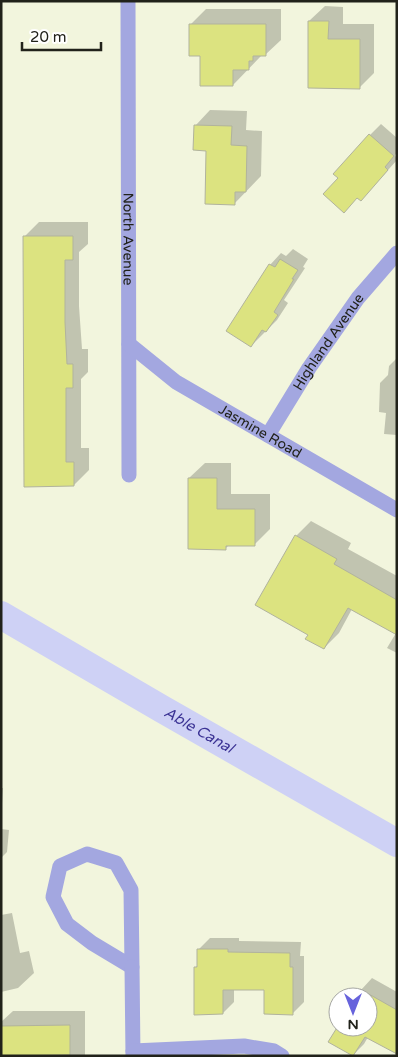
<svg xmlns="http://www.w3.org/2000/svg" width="398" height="1057" viewBox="0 0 398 1057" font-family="'Varela Round',sans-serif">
  <rect width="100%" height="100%" fill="#f2f5dd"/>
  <!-- shadow -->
  <path fill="#0003" d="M325,6l18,1v17h31v49l-15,15 -50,-67z
    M206,9h75v31l-16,15h-3l-29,30 -32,-30 -10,-31z
    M210,110l37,1 -1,19 16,1 -1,45 -27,28 -39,-78z
    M381,124l16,14v15l-2,2 2,5 -25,28 -2,-53z
    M39,222h49v22l-9,8v54l3,43h6v23l-7,7v69h8v22l-15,15h-48l-2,-248z
    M293,249l15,10 -5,8 2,1 -21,32 4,3 -11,17 -26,26 19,-81 11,-12 5,3z
    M397,358v77l-13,-1 2,-21 -7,-1 1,-29 8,-8 1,-9z
    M205,463h26v31h39v35l-16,16h-25l-4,4 -36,-71z
    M311,521l40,22 -3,6 49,27v77l-10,-5 9,-15 -44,-24 -13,24 -15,15 -15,-14 -13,-98z
    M1,788h2l-2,31z
    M1,829l8,1 -2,22 -6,6z
    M12,913l8,40 9,-2 5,22 -16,15 -17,4v-77z
    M210,938h29v3l62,1 -1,14h4v46l-12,12 -26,-25h-32v13l-11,11 -28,-45 4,-4 -1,-14z
    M372,978l25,14v61l-29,-16 -4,7 -11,11 -14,-28h29v-30h-11l4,-7z
    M13,1011h72v45h-84v-34z"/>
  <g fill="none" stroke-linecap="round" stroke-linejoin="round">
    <!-- canal -->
    <path stroke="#ced1f5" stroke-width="28" id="s1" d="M1,615l161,94 235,134"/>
  </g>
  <!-- building -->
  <path fill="#dce380" stroke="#b1b39d" d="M308,21h21l-1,18h32v50l-52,-1z
    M189,24h77v32h-13v5h-4v9h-16v16h-33v-30h-11z
    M194,125l38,1 -1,19 16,1 -1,46h-11v13l-30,-1 1,-53 -13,-1z
    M369,134l25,22 -9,11 3,3 -27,31 -4,-3 -13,15 -21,-19 15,-16 -5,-4z
    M23,236h50v24h-8v62l2,42h6v24h-7v74h8v24l-50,1z
    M280,259l18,11 -6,9h2l-20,33 4,3 -12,17 -4,-2 -11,17 -25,-16 43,-67 6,3z
    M188,478h29v31h38v37h-29v4l-38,-1z
    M295,535l42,24 -3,5 63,36v35l-49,-27 -24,41 -19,-10 3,-4 -53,-30z
    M197,949h31v3l62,1v14h3v48l-29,-1v-24h-41v24l-29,1v-48h3z
    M360,989l37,21v44l-32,-17 -12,19 -25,-14 10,-16v1h30v-30h-13z
    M70,1025v30l-69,1v-30z"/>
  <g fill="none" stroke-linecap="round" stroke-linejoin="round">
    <!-- minor -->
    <g stroke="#a3a7e0" stroke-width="15">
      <path id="s2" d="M128,1l1,474"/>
      <path id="s3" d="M129,344l47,38 221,128"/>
      <path id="s4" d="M268,435l41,-67 49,-70 39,-45"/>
      <path d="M87,854l29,9 15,27 1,77 -40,-24 -25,-19 -14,-27 7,-31z"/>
      <path d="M132,967l1,89"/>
      <path d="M133,1051l111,-5 30,5 8,5"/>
    </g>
  </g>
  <g text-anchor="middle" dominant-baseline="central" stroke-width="4" stroke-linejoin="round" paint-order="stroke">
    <!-- street labels -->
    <g font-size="14" fill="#21221a" stroke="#fff">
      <text stroke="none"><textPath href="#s2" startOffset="238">North Avenue</textPath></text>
      <text stroke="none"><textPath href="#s4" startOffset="111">Highland Avenue</textPath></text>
      <text stroke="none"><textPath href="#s3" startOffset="158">Jasmine Road</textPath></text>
    </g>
    <!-- water labels -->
    <g font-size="15" font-style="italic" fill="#3c3495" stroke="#fff">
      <text stroke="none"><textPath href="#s1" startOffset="229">Able Canal</textPath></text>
    </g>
  </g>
  <!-- border -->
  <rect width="398" height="1057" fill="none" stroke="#21221a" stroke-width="5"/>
  <!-- north arrow -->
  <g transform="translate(353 1012) rotate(180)"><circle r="24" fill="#ffffff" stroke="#a6a7a3"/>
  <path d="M0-4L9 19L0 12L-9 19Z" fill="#6763dc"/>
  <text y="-8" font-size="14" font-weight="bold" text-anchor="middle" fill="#21221a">N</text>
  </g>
  <!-- scale -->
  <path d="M22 42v8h79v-8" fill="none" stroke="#21221a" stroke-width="2.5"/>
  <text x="30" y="42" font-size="15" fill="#21221a" stroke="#ffffff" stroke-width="4" paint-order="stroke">20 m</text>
</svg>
